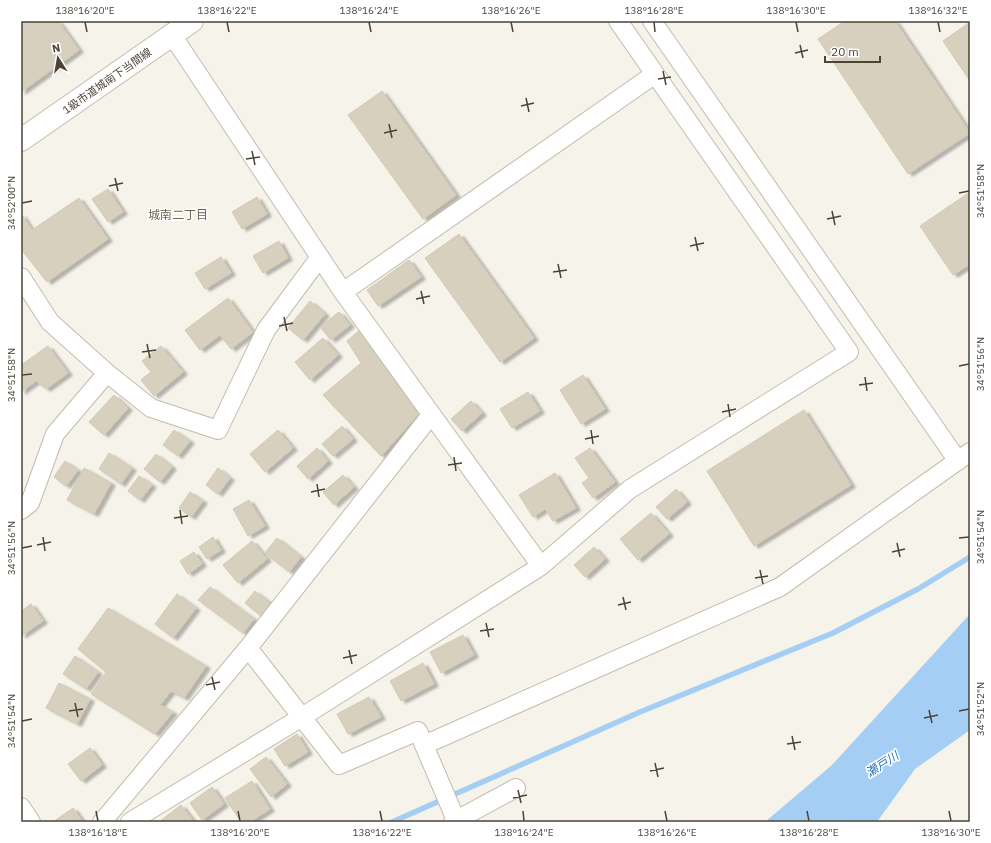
<svg xmlns="http://www.w3.org/2000/svg" width="991" height="843" viewBox="0 0 991 843" font-family="'IBM Plex Sans','Noto Sans JP',sans-serif">
  <defs>
    <filter id="shadow"><feDropShadow dx="4.5" dy="2.5" stdDeviation="1" flood-color="#0004"/></filter>
  </defs>
  <rect width="100%" height="100%" fill="#f6f3ea"/>
  <!-- water -->
  <path fill="#a5cef4" d="M970,614v116l-55,39 -38,53h-112l67,-57z"/>
  <g fill="none" stroke-linecap="round" stroke-linejoin="round">
    <!-- stream -->
    <path stroke="#a5cef4" stroke-width="5.5" d="M392,822l248,-110 193,-79 85,-44 52,-32"/>
  </g>
  <!-- building -->
  <path fill="#d8d0bf" stroke="#d3c9b2" filter="url(#shadow)" d="M21,21h37l21,29 -58,42z
    M845,21h50l75,112 -62,41 -90,-135z
    M969,21h1v60l-27,-40 27,-19z
    M382,91l74,104 -33,24 -75,-104z
    M108,189l15,23 -15,10 -16,-23z
    M970,192v72l-17,11 -33,-49z
    M257,197l10,17 -25,15 -10,-17z
    M79,198l29,41 -61,43 -26,-33v-35l11,16z
    M459,234l75,104 -34,24 -75,-104z
    M279,241l9,17 -25,15 -10,-17z
    M221,257l10,16 -26,16 -10,-16z
    M409,260l12,17 -43,29 -11,-16z
    M228,298l25,34 -22,17 -11,-14 -20,15 -15,-20z
    M310,301l15,13 -22,26 -15,-12z
    M339,312l11,13 -19,15 -11,-13z
    M361,329l62,80 -42,47 -58,-61 38,-32 -14,-22z
    M323,338l15,17 -28,25 -15,-18z
    M48,346l20,27 -22,16 -10,-8 -15,11v-27z
    M161,346l22,26 -29,24 -13,-16 10,-8 -9,-11z
    M583,375l22,34 -24,15 -21,-34z
    M528,392l12,19 -28,17 -12,-19z
    M114,395l14,13 -24,27 -15,-13z
    M471,401l11,12 -20,18 -11,-12z
    M804,410l47,75 -97,61 -47,-75z
    M342,426l11,13 -20,17 -11,-12z
    M174,430l16,11 -12,15 -15,-11z
    M278,430l15,18 -28,24 -15,-18z
    M317,448l11,13 -20,18 -11,-13z
    M590,448l25,34 -22,16 -11,-15 7,-5 -14,-20z
    M109,453l23,15 -11,16 -22,-15z
    M156,454l16,13 -12,15 -16,-13z
    M65,461l13,9 -12,16 -12,-9z
    M84,468l27,15 -17,31 -27,-14z
    M218,468l12,10 -12,16 -12,-9z
    M555,473l21,35 -23,13 -8,-12 -12,8 -14,-22z
    M343,475l11,12 -20,18 -11,-13z
    M139,476l13,9 -12,15 -12,-9z
    M676,489l11,13 -20,17 -11,-12z
    M190,492l13,9 -12,16 -12,-9z
    M249,500l16,26 -17,10 -15,-27z
    M651,513l18,21 -31,26 -18,-21z
    M213,537l8,13 -14,9 -8,-12z
    M277,538l24,19 -12,15 -24,-19z
    M252,541l15,18 -29,24 -15,-18z
    M594,547l11,12 -20,18 -11,-12z
    M194,552l8,12 -14,10 -8,-13z
    M210,587l44,32 -11,14 -45,-33z
    M255,591l15,12 -9,13 -16,-13z
    M177,594l19,14 -23,30 -18,-14z
    M31,604l12,17 -22,15v-25z
    M108,608l98,58 -22,32 -13,-7 -11,14 13,7 -18,22 -64,-40 15,-22 -28,-23z
    M463,635l11,20 -33,18 -11,-21z
    M75,656l23,16 -12,17 -23,-15z
    M423,663l11,21 -33,17 -11,-20z
    M59,683l31,16 -13,25 -31,-16z
    M369,697l12,20 -33,17 -11,-20z
    M297,734l11,18 -23,14 -11,-17z
    M90,748l12,17 -21,16 -13,-17z
    M266,757l21,27 -16,13 -21,-28z
    M252,781l18,28 -20,13h-9l-16,-24z
    M212,787l12,17 -22,16 -12,-17z
    M181,805l13,17h-33l-1,-1z
    M73,808l10,14h-30z"/>
  <g fill="none" stroke-linecap="round" stroke-linejoin="round">
    <defs>
      <path id="minor" d="M652,21l306,440
        M172,35l171,257 198,274 89,-77 219,-137 -231,-331
        M21,277l29,45 57,51 -52,61 -25,69 -9,7
        M343,292l312,-218
        M107,373l44,35 67,22 48,-100 54,-73
        M248,648l91,117 79,-34 6,14
        M21,807l10,15
        M456,820l-32,-75 356,-158 190,-135
        M102,822l146,-174 183,-233
        M130,822l172,-105 239,-151
        M453,822l63,-34"/>
      <path id="tertiary" d="M21,140l171,-119"/>
    </defs>
    <!-- minor casing -->
    <use href="#minor" stroke="#c2bcac" stroke-width="20"/>
    <!-- tertiary casing -->
    <use href="#tertiary" stroke="#c2bcac" stroke-width="24"/>
    <!-- minor -->
    <use href="#minor" stroke="#fff" stroke-width="18"/>
    <!-- tertiary -->
    <use href="#tertiary" stroke="#fff" stroke-width="22"/>
  </g>
  <!-- ticks -->
  <path fill="none" stroke="#4a4438" stroke-width="1.5" d="M85,22l2,10M227,22l2,10M369,22l2,10M511,22l2,10M654,22l1,10M796,22l2,10M938,22l2,10M800,45l3,13M795,53l13,-3M663,71l3,14M658,79l13,-2M526,98l3,14M521,106l13,-3M389,124l3,14M384,133l13,-3M252,151l3,14M246,159l14,-2M115,178l3,13M109,186l14,-3M959,193l10,-2M22,203l10,-2M832,211l3,14M827,219l14,-3M695,237l3,14M690,246l14,-3M558,264l3,14M553,272l14,-2M421,291l3,13M416,299l14,-3M284,317l3,14M279,326l14,-3M147,344l3,14M142,352l14,-2M959,366l10,-2M22,375l10,-1M865,377l2,14M859,385l14,-2M728,404l2,13M722,412l14,-3M591,430l2,14M585,439l14,-3M454,457l2,14M448,465l14,-2M317,484l2,13M311,492l14,-3M180,510l2,14M174,518l14,-2M43,537l2,14M959,538l10,-1M897,543l3,14M37,545l14,-3M22,548l10,-2M892,552l13,-3M760,570l3,14M755,578l13,-2M623,597l3,13M618,605l13,-3M486,623l3,14M480,631l14,-2M349,650l3,14M343,658l14,-3M212,677l3,13M206,685l14,-3M75,703l3,14M929,710l3,13M69,711l14,-2M959,711l10,-2M924,718l14,-3M22,721l10,-2M792,736l3,14M787,744l14,-2M655,763l3,14M650,771l14,-3M518,790l3,13M513,798l14,-3M96,811l2,10M238,811l2,10M380,811l2,10M523,811l1,10M665,811l2,10M807,811l2,10M949,811l2,10"/>
  <g text-anchor="middle" dominant-baseline="central" stroke-width="3" stroke-linejoin="round" paint-order="stroke">
    <!-- street labels -->
    <g font-size="11" fill="#4a4438" stroke="#fff">
      <text transform="translate(107 81) rotate(-35)">1級市道城南下当間線</text>
    </g>
    <!-- neighbourhood labels -->
    <g font-size="12" fill="#6d634e" stroke="#fff">
      <text x="178" y="214">城南二丁目</text>
    </g>
    <!-- water labels -->
    <g font-size="12" font-style="italic" fill="#2b74bc" stroke="#fff">
      <text transform="translate(882 764) rotate(-33)">瀬戸川</text>
    </g>
  </g>
  <!-- border -->
  <rect width="991" height="843" fill="none" stroke="#ffffff" stroke-width="44"/>
  <!-- north arrow -->
  <g transform="translate(58 58) rotate(349)" stroke="#ffffff" stroke-width="3" paint-order="stroke">
  <path d="M0-3L7 15L0 10L-7 15Z" fill="#4a4438"/>
  <text y="-6" font-size="11" font-weight="bold" text-anchor="middle" fill="#4a4438">N</text>
  </g>
  <!-- scale -->
  <path d="M825 56v6h55v-6" fill="none" stroke="#4a4438" stroke-width="2"/>
  <text x="831" y="56" font-size="12" fill="#4a4438" stroke="#ffffff" stroke-width="3" paint-order="stroke">20 m</text>
  <rect x="22" y="22" width="947" height="799" fill="none" stroke="#4a4438" stroke-width="1.5"/>
  <g font-size="10" text-anchor="middle" fill="#4a4438">
    <text x="85" y="14">138°16'20"E</text>
    <text x="227" y="14">138°16'22"E</text>
    <text x="369" y="14">138°16'24"E</text>
    <text x="511" y="14">138°16'26"E</text>
    <text x="654" y="14">138°16'28"E</text>
    <text x="796" y="14">138°16'30"E</text>
    <text x="938" y="14">138°16'32"E</text>
    <text transform="translate(980 191) rotate(-90)" y="4">34°51'58"N</text>
    <text transform="translate(11 203) rotate(-90)" y="4">34°52'00"N</text>
    <text transform="translate(980 364) rotate(-90)" y="4">34°51'56"N</text>
    <text transform="translate(11 375) rotate(-90)" y="4">34°51'58"N</text>
    <text transform="translate(980 537) rotate(-90)" y="4">34°51'54"N</text>
    <text transform="translate(11 548) rotate(-90)" y="4">34°51'56"N</text>
    <text transform="translate(980 709) rotate(-90)" y="4">34°51'52"N</text>
    <text transform="translate(11 721) rotate(-90)" y="4">34°51'54"N</text>
    <text x="98" y="836">138°16'18"E</text>
    <text x="240" y="836">138°16'20"E</text>
    <text x="382" y="836">138°16'22"E</text>
    <text x="524" y="836">138°16'24"E</text>
    <text x="667" y="836">138°16'26"E</text>
    <text x="809" y="836">138°16'28"E</text>
    <text x="951" y="836">138°16'30"E</text>
  </g>
</svg>
